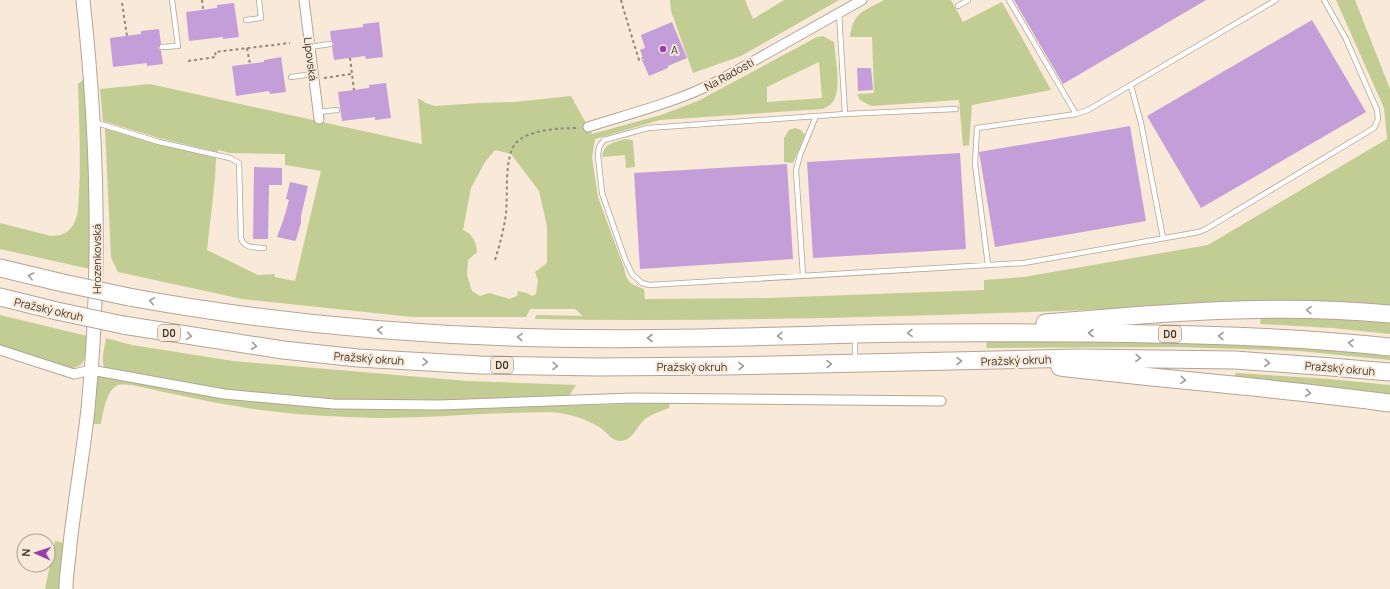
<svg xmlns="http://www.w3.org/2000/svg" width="1390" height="589" viewBox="0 0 1390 589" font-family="Manrope,sans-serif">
  <rect width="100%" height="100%" fill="#f9e9d8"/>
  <!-- green -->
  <path fill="#c2cd93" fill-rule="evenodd" d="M670,0h75l8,19 31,-19h55l-98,56 -48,17 -22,-62z
    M884,0h67l12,22 39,-20 49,88 -79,15 -3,40 -6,1 -4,-46 -88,6 -11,-6 -3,-6 17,-1 -2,-56h-22c3,-25 14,-26 34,-37z
    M1336,0h19l35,89v217c-44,-4 -89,-6 -133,-5 -66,2 -132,8 -198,10 -174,6 -350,11 -524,8l1,-4 47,1 -8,-7h-45l-4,8h-114l-170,-18 -124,-27 -7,-14 -6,-130 53,16 58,14 -1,21 -8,71 51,25 17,-1 -1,3 21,4 26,-110 -36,-6v-11l-56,-1 -10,-3 -2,2 -58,-14 -56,-17 -3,-32 50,-5 272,60 -4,-46 8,5 9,3 44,-3 35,-1 57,-6 21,38 69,-19 37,-14 119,-64 6,-1 11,6c1,16 9,51 -3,62 -2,2 -6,3 -8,5l-163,11 -65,19 -3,18 6,40 26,71c3,15 6,16 20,21l1,10 122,-1 217,-8v-10l40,-3 184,-32 179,-106 -3,-31zM819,62l3,36 -55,4v-15zM495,150l16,4 28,37 8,35v37l-12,9 3,8 -2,14 -4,2 -5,-3 -9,-2 -1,5 -7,3 -21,-6 -9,3 -8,-5 -5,-16 1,-15 9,-8c-1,-10 -4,-18 -14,-22l8,-42 14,-26z
    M85,78l7,142 -2,49 -90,-20v-26l51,13c11,0 20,-4 24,-15 4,-8 3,-18 4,-27 2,-37 0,-74 -1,-110z
    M795,128l6,2 4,5 -12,28 -9,-1v-24l5,-8z
    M626,139l6,1 1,1 2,26 -9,1 -1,-13 -23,2c3,-15 11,-14 24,-18z
    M0,315l87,21c-1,16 1,34 -20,32l-67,-23z
    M1346,317l44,5v12l-58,-6 -72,-4 1,-6z
    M106,338l26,7 101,16 234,20 109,4 -7,11 -187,7 -110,-7 -45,-4 -122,-23c-5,-8 0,-22 1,-31z
    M987,342h190l121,5 92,8v5l-91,-9 -60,-2 -63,-2 -189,1 -1,-2z
    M1237,373l92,6 61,6v11l-153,-18 -2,-1v-3z
    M98,374l87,18 62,8 68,6 62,4 293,-7 -1,5c-8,3 -17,6 -24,11 -8,7 -12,21 -24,22 -11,0 -14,-10 -22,-14 -15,-9 -32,-14 -49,-15 -12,0 -25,1 -37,1 -44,1 -89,5 -133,5 -44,-1 -90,-3 -133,-10 -39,-6 -77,-15 -116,-23 -4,0 -9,-1 -13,0 -12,5 -15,28 -17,39h-10l5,-47z
    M55,541l9,2 -4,46h-15z"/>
  <!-- building -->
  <path fill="#c49ed9" d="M1014,0h192l-143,84z
    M234,3l5,34 -16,2v-2l-34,4 -3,-29 31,-4v-3z
    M1312,20l54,92 -165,96 -54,-92z
    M379,22l4,35 -17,2 -1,-3 -31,4 -2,-13 2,-3 -3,-4 -1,-9 33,-4v-3z
    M672,22l15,36 -19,8v2l-19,8 -7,-16h2l-4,-10 5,-2 -4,-13z
    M159,29l2,15 -3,4 3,3 2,13 -16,2v-3l-34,4 -3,-29 31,-4v-3z
    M281,57l5,35 -16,2 -1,-3 -33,5 -4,-30 32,-4v-2z
    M857,68h14l2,22 -15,1z
    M386,83l5,35 -16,2v-3l-33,4 -4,-29 31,-4v-3z
    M1130,126l16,95 -151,26 -16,-95z
    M960,153l6,96 -153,9 -6,-96z
    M787,164l6,95 -153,10 -6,-96z
    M254,167l28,1v17h-13l-1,54h-15z
    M290,182l18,4 -7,30v7l-5,17 -1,1 -18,-4 7,-19 5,-18 -3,-1z"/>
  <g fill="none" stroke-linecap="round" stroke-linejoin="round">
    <defs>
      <path id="lane" d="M1009,0l67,114
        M958,6l10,-6
        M839,13l6,101 -197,14 -44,12 -5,7 -1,8 4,38 23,66 7,15 10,9 7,2 375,-22 175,-31 7,-3 168,-101 4,-9 -1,-9 -31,-71 -22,-39
        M246,20l15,-2 -2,-18
        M162,47l16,-1 -6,-46
        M310,47l20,-3
        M291,77l22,-3
        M1131,86l10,37 22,115
        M318,112l19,-2
        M845,114l111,-5
        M94,122l65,20 71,16 9,5 2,75c3,11 14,9 23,10
        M988,265l-13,-101 2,-36 99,-14 12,-4 188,-110
        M803,275l-7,-105 4,-15 16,-39
        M855,360v-22"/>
      <path id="street" d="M304,0l15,119
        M588,127c44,-14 89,-25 130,-46l144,-81
        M0,350l74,24 17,-4 133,24 110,10 105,1 194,-7 308,3"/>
      <path id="secondary" d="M66,589c0,-15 3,-30 4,-45 5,-45 13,-90 18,-135 13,-136 10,-273 -5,-409"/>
      <path id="highway" d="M0,268l63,15
        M0,297l57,14
        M129,297c137,25 276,38 416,41 104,2 208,-1 312,-4 76,-2 152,-1 228,-1 102,1 204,3 305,14
        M1045,323c114,-10 231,-20 345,-9
        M123,325l160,25 75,8 122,7 117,2 129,-1 353,-8 156,2 96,7 59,5
        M1060,367c110,13 220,21 330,36"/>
    </defs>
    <!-- lane casing -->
    <use href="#lane" stroke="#b3a494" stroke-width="6"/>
    <!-- street casing -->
    <use href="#street" stroke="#b3a494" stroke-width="11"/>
    <!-- secondary casing -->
    <use href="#secondary" stroke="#b3a494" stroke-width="15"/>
    <!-- highway casing -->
    <use href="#highway" stroke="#b3a494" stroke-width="19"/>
    <!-- path -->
    <path stroke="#91877c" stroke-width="2" stroke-dasharray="3 3" stroke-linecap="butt" d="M202,0l1,9
      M621,0l3,11 15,49 4,-2
      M122,3l5,33
      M247,48l3,16
      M350,58l4,32
      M188,61l28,-4 -1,-5 75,-9
      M324,78l27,-4
      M495,260c5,-16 9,-31 11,-47 2,-19 -2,-54 9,-69 12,-15 47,-16 64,-16"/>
    <!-- lane -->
    <use href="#lane" stroke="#fff" stroke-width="4.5"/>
    <!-- street -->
    <use href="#street" stroke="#fff" stroke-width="9"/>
    <!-- secondary -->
    <use href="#secondary" stroke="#fff" stroke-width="13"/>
    <!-- highway -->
    <use href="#highway" stroke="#fff" stroke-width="17"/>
    <defs>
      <path id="highway-bridge" d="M63,283l66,14
        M57,311l66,14"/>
    </defs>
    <!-- highway-bridge casing -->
    <use href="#highway-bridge" stroke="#b3a494" stroke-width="19" stroke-linecap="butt"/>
    <!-- highway-bridge -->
    <use href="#highway-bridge" stroke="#fff" stroke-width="17"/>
  </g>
  <!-- one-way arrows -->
  <defs><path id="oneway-chevron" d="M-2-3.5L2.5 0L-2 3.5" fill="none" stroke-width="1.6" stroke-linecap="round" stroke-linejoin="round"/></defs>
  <g stroke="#9d9a97">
    <use href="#oneway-chevron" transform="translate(31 276) rotate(-166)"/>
    <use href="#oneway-chevron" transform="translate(152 301) rotate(-170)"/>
    <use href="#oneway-chevron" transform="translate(1309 310) rotate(-179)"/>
    <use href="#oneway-chevron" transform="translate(380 330) rotate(-176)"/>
    <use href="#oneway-chevron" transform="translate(910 333) rotate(179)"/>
    <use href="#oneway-chevron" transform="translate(1091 333) rotate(-180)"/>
    <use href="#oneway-chevron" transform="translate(189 336) rotate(9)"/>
    <use href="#oneway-chevron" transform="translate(780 336) rotate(179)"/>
    <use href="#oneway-chevron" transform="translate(1221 336) rotate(-178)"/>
    <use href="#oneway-chevron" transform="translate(520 337) rotate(-178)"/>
    <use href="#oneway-chevron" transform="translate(650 338) rotate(180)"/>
    <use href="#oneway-chevron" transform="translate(1351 343) rotate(-175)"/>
    <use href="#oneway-chevron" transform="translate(254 346) rotate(8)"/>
    <use href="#oneway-chevron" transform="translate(1138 358) rotate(1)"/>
    <use href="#oneway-chevron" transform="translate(959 361) rotate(-1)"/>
    <use href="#oneway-chevron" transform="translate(425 362) rotate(4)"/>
    <use href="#oneway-chevron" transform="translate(1267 363) rotate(4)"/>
    <use href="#oneway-chevron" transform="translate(829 364) rotate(-1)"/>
    <use href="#oneway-chevron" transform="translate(555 366) rotate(1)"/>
    <use href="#oneway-chevron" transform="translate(741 366) rotate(-1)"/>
    <use href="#oneway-chevron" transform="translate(1183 380) rotate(5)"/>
    <use href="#oneway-chevron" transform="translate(1308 393) rotate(6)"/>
  </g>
  <!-- markers -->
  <circle fill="#993fab" stroke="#f9e9d8" stroke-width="1.5" cx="663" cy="49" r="4"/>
  <g text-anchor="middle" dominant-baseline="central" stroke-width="4" stroke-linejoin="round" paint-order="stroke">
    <!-- shield labels -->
    <g fill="#f9e9d8" stroke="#746b62" stroke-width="1">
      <rect x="158" y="325" width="22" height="16" rx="3"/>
      <rect x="1159" y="326" width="22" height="16" rx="3"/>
      <rect x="491" y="357" width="22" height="16" rx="3"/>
    </g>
    <g font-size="10" font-weight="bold" fill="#3b352f">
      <text x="169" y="333">D0</text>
      <text x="1170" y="334">D0</text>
      <text x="502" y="365">D0</text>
    </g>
    <!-- poi labels -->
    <g font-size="11" fill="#3b352f" stroke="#f9e9d8" text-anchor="start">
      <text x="671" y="49">A</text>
    </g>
    <!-- street labels -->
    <g font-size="11" fill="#3b352f" stroke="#f9e9d8">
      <text transform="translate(311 59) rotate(83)">Lipovská</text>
      <text transform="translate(729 74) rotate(-29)">Na Radosti</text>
      <text transform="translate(96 259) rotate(-90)">Hrozenkovská</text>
      <text transform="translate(49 309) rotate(13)">Pražský okruh</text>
      <text transform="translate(369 358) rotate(4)">Pražský okruh</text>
      <text transform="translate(1016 360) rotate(-2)">Pražský okruh</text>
      <text x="692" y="366">Pražský okruh</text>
      <text transform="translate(1340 368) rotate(5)">Pražský okruh</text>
    </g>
  </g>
  <!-- north arrow -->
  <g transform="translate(36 553) rotate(273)"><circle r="19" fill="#f9e9d8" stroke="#ada194"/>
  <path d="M0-3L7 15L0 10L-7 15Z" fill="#993fab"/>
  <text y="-6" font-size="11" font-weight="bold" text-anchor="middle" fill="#3b352f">N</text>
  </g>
</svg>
